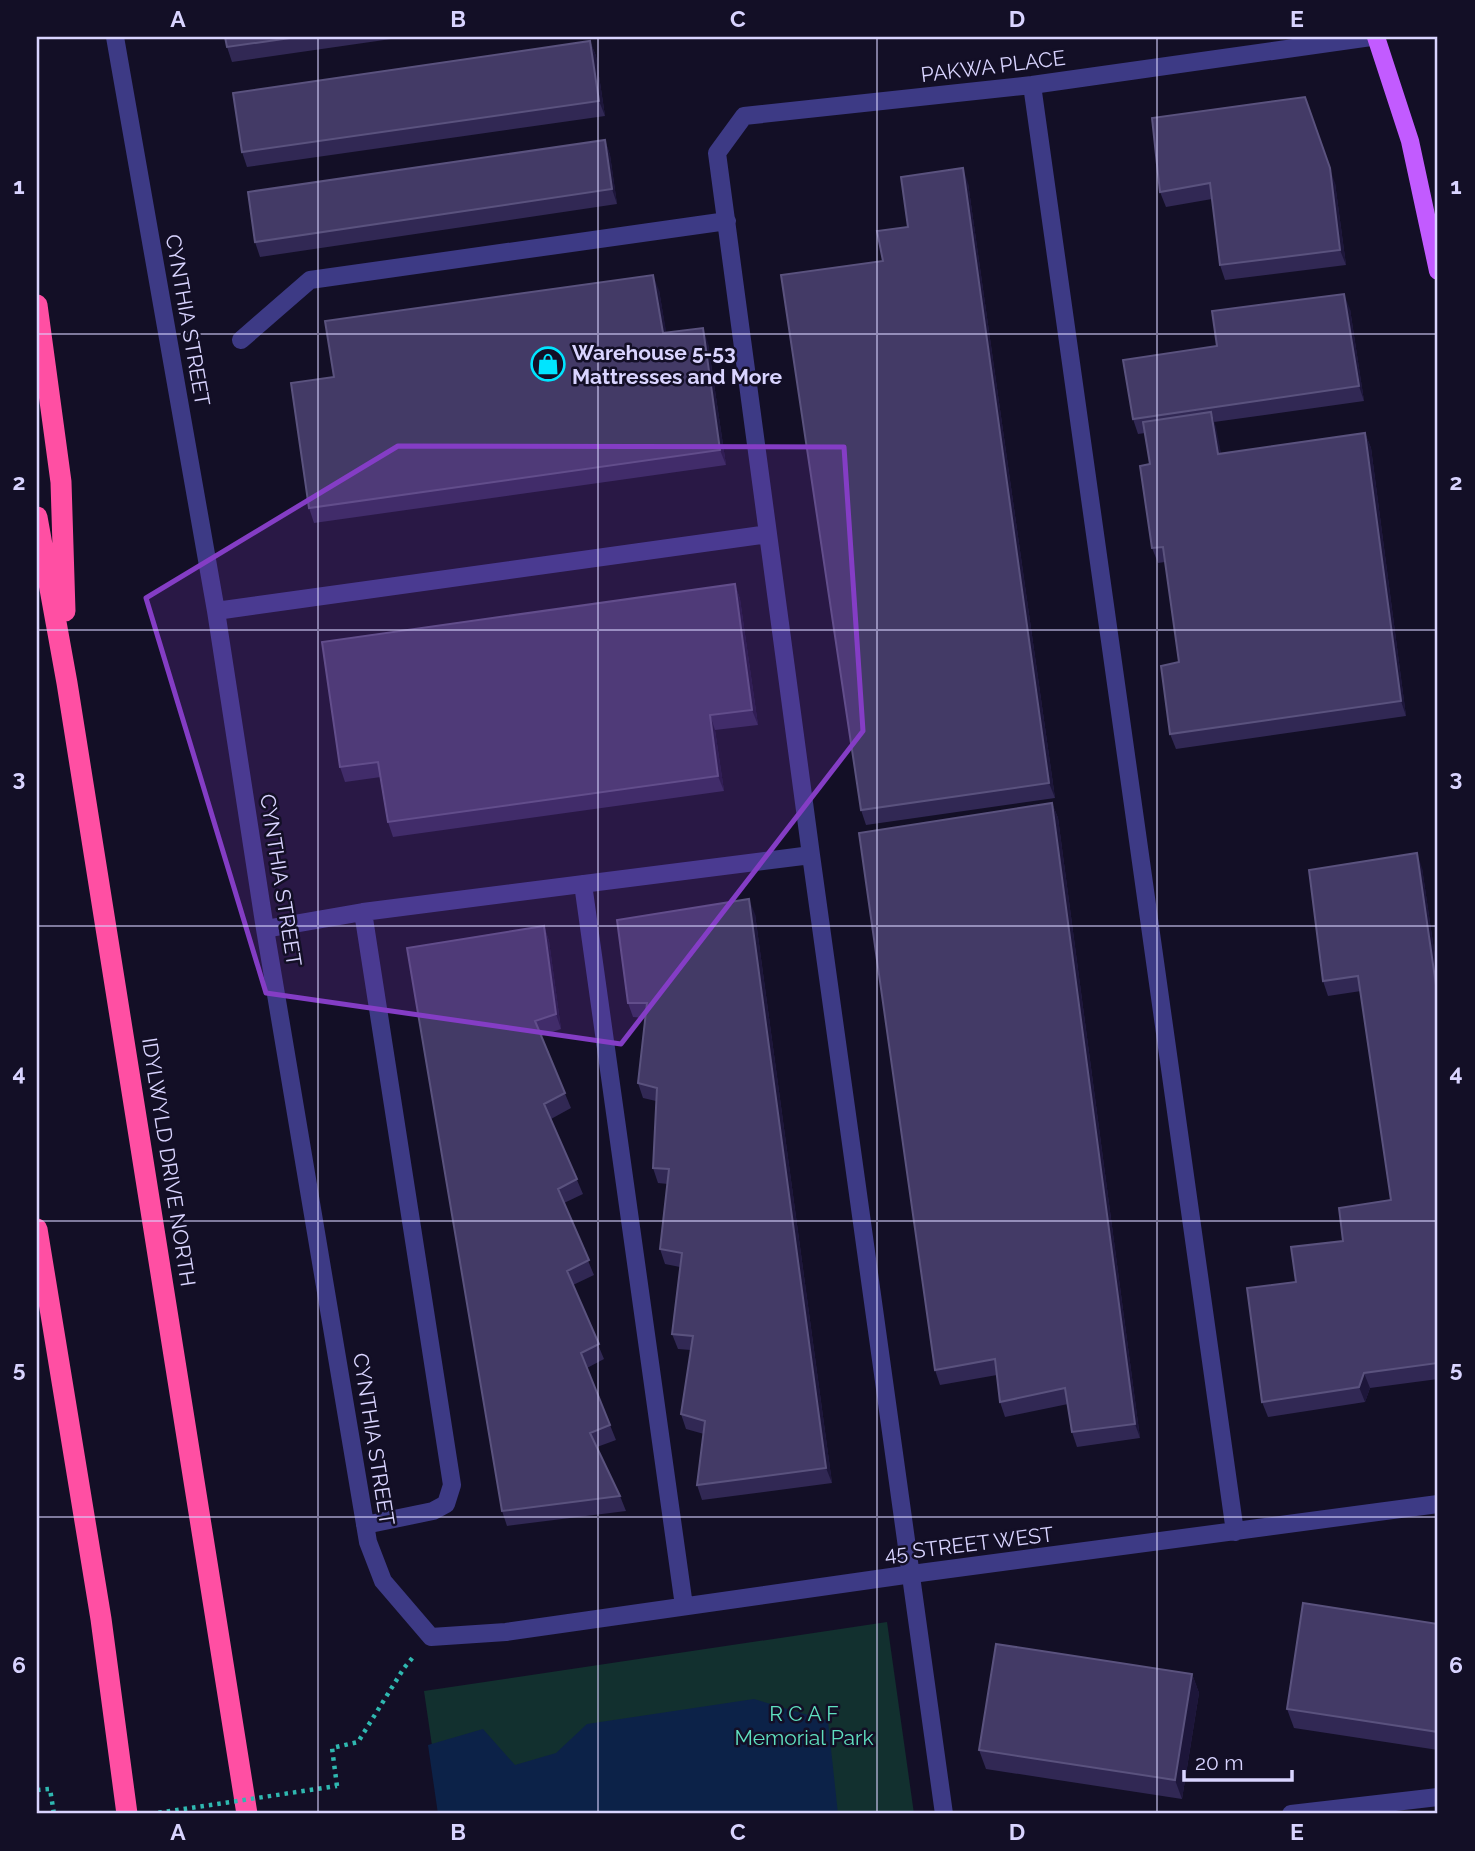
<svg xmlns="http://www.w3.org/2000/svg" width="1475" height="1851" viewBox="0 0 1475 1851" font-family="Raleway,sans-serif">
  <rect width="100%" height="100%" fill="#130f26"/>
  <!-- green -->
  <path fill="#12302f" d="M887,1622l27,192h-472l-18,-123z"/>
  <!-- water -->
  <path fill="#0c2248" d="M754,1699l74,22 10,93h-400l-10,-69 55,-16 32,36 41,-12 31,-29z"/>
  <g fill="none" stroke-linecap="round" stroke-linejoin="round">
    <!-- path -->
    <path stroke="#2fb8b0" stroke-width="4.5" stroke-dasharray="3.5 5" stroke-linecap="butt" d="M337,1786l-5,-38 26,-6 46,-74 10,-12
      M37,1790l13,-1 4,25"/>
    <!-- minor -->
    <path stroke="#3d3a85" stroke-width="18" d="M115,37l101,574 49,318 103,613 15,39 48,56 75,-5 406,-58 526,-70
      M1032,85l203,1447
      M241,340l69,-60 417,-59
      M216,611l552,-77
      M811,855l133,959
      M583,884l101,722
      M363,912l89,573 -6,19 -13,7 -68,14
      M265,929l98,-17 448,-57 -94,-702 27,-37 288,-31 339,-48
      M1291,1814l147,-17"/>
    <!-- major -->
    <path stroke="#c25bff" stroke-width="18" d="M1376,37l34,104 28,130"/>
    <!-- highway -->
    <path stroke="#ff4fa3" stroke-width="21" d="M37,305l24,177 4,129
      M37,517l30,166 180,1131
      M37,1229l64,390 26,195"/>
    <!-- path-bridge -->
    <path stroke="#2fb8b0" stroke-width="4.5" stroke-dasharray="3.5 5" stroke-linecap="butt" d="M150,1814l187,-28"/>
  </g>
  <!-- wall -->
  <path fill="#312854" d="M225,37h180l-173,25 -5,-15z
    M590,41l6,15 9,60 -358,51 -5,-15z
    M1152,118l183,65 11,82 -121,15 -5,-15 -8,-66 -46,8 -6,-15z
    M605,140l5,15 7,49 -357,53 -5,-15z
    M968,183l87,615 -189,27 -5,-15 22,-549 25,-34z
    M659,290l7,43 42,10 18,122 -412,58 -5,-15 25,-131z
    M1350,309l14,92 -150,21 7,32 144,-21 6,15 35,268 -230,33 -6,-15 9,-72 -14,-100 -7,1 -6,-15 -2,-84 -5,-31 -7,1 -5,-15 84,-73z
    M735,584l5,15 18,126 -43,5 9,61 -331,46 -5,-15 -7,-45 -36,5 -5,-15z
    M1052,803l6,15 82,620 -63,9 -5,-15 -4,-28 -63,13 -5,-15 -3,-27 -57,10 -5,-15z
    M1422,868l16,109v402l-68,9 -5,14 -97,15 -6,-15 34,-120 95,-82 -30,-209 -33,5 -5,-15z
    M755,914l77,569 -130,17 -5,-15 7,-51 -18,-5 -5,-15 10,-64 -13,-1 -6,-15 8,-67 -15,-3 -5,-15 8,-65 -10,-1 -5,-15 3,-67 -13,-3 -5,-15 7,-65 -12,-1 -5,-14z
    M544,926l5,15 12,88 -20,7 30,72 -20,11 32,75 -19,9 30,72 -21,10 31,74 -17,9 29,72 -19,7 23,49 6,15 -119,15 -5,-15 -95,-563z
    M1438,1624v126l-144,-22 -7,-19z
    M1192,1674l7,19 -17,106 -196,-30 -7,-19z"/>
  <!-- shaded-wall -->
  <path fill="#1d163a" d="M590,41l6,15 9,60 -6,-15z
    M1305,97l30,86 11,82 -6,-15z
    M605,140l5,15 7,49 -5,-15z
    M963,168l5,15 87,615 -6,-15z
    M653,275l6,15 10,58 -6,-15z
    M1344,294l6,15 14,92 -5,-15z
    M703,328l5,15 18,122 -6,-15z
    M1211,412l5,15 8,42 -6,-15z
    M1365,433l6,15 35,268 -5,-15z
    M735,584l5,15 18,126 -6,-15z
    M710,715l5,15 9,61 -6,-15z
    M1052,803l6,15 82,620 -5,-14z
    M1417,853l5,15 16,109v22z
    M749,899l6,15 77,569 -6,-15z
    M544,926l5,15 12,88 -5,-15z
    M1364,1373l6,15 -5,14 -6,-15z
    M1192,1674l7,19 -17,106 -7,-19z"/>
  <!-- building -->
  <path fill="#433a66" stroke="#5a527e" stroke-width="2" d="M225,37h72l-70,10z
    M590,41l9,60 -357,51 -9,-59z
    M1305,97l25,71 10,82 -120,15 -10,-82 -50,9 -8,-74z
    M605,140l7,49 -357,53 -7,-50z
    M963,168l86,615 -188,27 -80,-535 102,-14 -6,-30 31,-4 -7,-50z
    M653,275l10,58 40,-5 17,122 -411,58 -18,-125 43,-6 -9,-56z
    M1344,294l15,92 -226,33 -10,-59 94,-14 -5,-35z
    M1211,412l7,42 147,-21 36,268 -231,33 -9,-68 18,-4 -16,-115 -11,1 -12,-82 10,-2 -7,-42z
    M735,584l17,126 -42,5 8,61 -330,46 -10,-60 -38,5 -18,-125z
    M1052,803l83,621 -63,8 -7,-44 -65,14 -5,-43 -60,11 -76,-537z
    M1417,853l21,146v364l-74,10 -5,14 -97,15 -15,-114 49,-6 -5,-35 52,-6 -4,-33 52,-8 -33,-224 -35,5 -14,-111z
    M749,899l77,569 -129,17 8,-64 -24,-7 12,-78 -21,-2 10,-81 -22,-4 9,-80 -16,-1 4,-80 -19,-5 9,-80h-19l-11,-83z
    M544,926l12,88 -21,7 30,72 -21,11 33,75 -19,10 31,71 -22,11 32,73 -18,9 29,72 -20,8 30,63 -118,15 -95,-563z
    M1303,1603l135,21v108l-151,-23z
    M996,1644l196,30 -17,106 -196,-30z"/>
  <!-- marked area -->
  <path fill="#843dc5" fill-opacity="0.2" stroke="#843dc5" stroke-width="5" stroke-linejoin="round" d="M398,446l446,1 19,284 -242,313 -355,-51 -120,-395z"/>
  <!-- grid -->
  <path fill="none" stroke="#d9d4ff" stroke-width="2" stroke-opacity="0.55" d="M318,37v1777M598,37v1777M877,37v1777M1157,37v1777M37,334h1401M37,630h1401M37,926h1401M37,1221h1401M37,1517h1401"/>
  <!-- icons -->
  <defs>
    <symbol id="shop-ring" viewBox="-11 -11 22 22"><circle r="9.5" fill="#130f26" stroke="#00e5ff" stroke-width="1.5"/><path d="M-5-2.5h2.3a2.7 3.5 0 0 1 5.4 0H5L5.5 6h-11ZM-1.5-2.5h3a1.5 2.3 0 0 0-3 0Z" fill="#00e5ff"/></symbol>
  </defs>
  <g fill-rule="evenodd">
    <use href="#shop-ring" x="529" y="345" width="38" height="38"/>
  </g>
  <g text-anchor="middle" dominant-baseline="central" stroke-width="5" stroke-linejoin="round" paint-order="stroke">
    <!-- street labels -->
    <g font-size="21" fill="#d9d4ff" stroke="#130f26">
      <text transform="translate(993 66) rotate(-7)">PAKWA PLACE</text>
      <text transform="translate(188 320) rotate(80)">CYNTHIA STREET</text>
      <text transform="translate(281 880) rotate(81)">CYNTHIA STREET</text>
      <text transform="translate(169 1162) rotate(81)">IDYLWYLD DRIVE NORTH</text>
      <text transform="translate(374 1439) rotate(81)">CYNTHIA STREET</text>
      <text transform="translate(969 1544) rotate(-7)">45 STREET WEST</text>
    </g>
    <!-- poi labels -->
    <g font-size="21" font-weight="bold" fill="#d9d4ff" stroke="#130f26" text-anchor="start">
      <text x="572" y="352">Warehouse 5-53<tspan x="572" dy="24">Mattresses and More</tspan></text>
    </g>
    <!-- park labels -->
    <g font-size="21" fill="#5fe0c0" stroke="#130f26">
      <text x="804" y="1713">R C A F<tspan x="804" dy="24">Memorial Park</tspan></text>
    </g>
  </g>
  <!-- border -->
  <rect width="1475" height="1851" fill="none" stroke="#130f26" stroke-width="77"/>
  <!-- scale -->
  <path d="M1184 1770v10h108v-10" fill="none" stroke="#d9d4ff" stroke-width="3.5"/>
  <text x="1195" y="1770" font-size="21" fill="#d9d4ff" stroke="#130f26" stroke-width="5" paint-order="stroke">20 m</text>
  <rect x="38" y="38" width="1398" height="1774" fill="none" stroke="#d9d4ff" stroke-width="2.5"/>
  <g font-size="23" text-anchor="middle" font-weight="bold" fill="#d9d4ff">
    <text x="178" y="27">A</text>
    <text x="458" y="27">B</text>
    <text x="738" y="27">C</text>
    <text x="1017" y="27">D</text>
    <text x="1297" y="27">E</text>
    <text x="19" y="194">1</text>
    <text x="1456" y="194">1</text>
    <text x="19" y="490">2</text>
    <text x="1456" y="490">2</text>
    <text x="19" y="786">3</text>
    <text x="1456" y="786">3</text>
    <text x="19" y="1081">4</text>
    <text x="1456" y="1081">4</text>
    <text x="19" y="1377">5</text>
    <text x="1456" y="1377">5</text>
    <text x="19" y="1673">6</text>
    <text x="1456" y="1673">6</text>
    <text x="178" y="1840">A</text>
    <text x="458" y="1840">B</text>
    <text x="738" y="1840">C</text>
    <text x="1017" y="1840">D</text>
    <text x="1297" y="1840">E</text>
  </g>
</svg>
